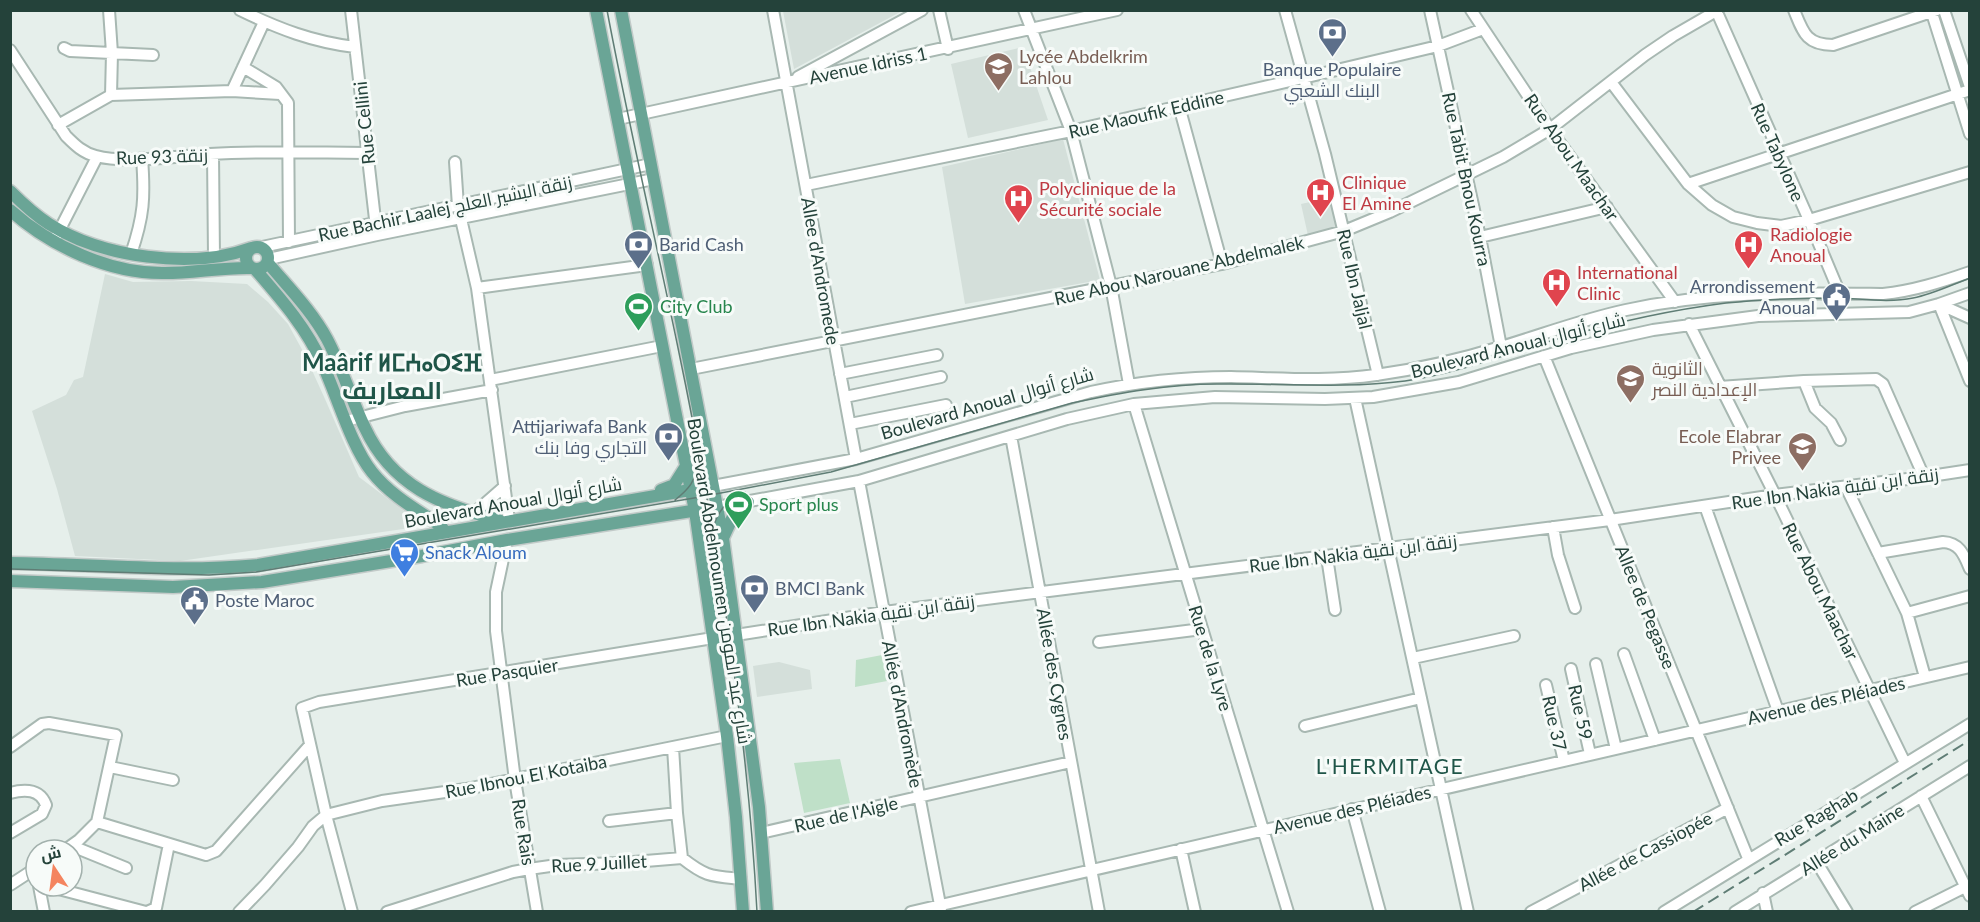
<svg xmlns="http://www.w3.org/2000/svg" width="1980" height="922" viewBox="0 0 1980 922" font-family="Lato,Cairo,'Noto Sans Tifinagh',sans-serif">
  <rect width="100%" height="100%" fill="#e6efeb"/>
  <!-- built -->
  <path fill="#d4dfda" d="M783,11v-1l119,1 -108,58z
    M1023,47l25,73 -80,18 -17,-74z
    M1063,139l37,141 -135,24 -23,-137z
    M1333,197l9,34 -33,9 -8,-36z
    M105,274l28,8 58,-1 56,3 21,18 20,22 17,31 20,44 34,78 65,49 -244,35 -105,-5 -18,-67 -25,-78 34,-16 8,-15 9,-3z
    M779,662l31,8 2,19 -55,8 -4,-31z"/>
  <!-- green -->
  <path fill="#bfe0c8" d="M882,655l5,26 -32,6 1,-27z
    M840,759l10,44 -46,10 -10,-50z"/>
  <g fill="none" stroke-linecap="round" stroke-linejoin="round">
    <defs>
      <path id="minor" d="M109,10l3,43 -1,42
        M240,10c39,19 73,32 115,37
        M351,10l25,218
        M773,10l83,449
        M939,10l9,39
        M1024,10l47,121 40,155 18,98
        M1285,10l40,144 53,221
        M1430,10l50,227 21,110
        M1471,10l79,119 125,173
        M1716,10l93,210 31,74
        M1794,10c9,22 12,35 39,35l104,-35
        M1931,10l39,124
        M1944,10l26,77
        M64,48l6,3 83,4
        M10,50l56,86c9,9 17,17 30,20 29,8 83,0 114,-2 52,-3 105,-2 157,-1
        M243,67l33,20 12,16 1,139
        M798,77l124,-67
        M1611,82l77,102 24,21 21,12 24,6 24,3 28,-6 161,-48
        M232,91l32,-69
        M1179,106l43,158
        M618,119l499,-109
        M58,125l53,-30 121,-4 48,3
        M213,154l1,103
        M455,162l3,44
        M1688,184l282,-94
        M806,185l265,-54 232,-53 135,-32 45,-17
        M461,219l16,69 32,232
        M56,237l41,-80
        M1480,237l127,-30
        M262,247l389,-83
        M131,254c13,-38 14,-57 11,-96
        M269,259l108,-24 277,-56
        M477,288l170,-23
        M1939,304l31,77
        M1939,304l31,14
        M1689,324l86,171 130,268
        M1544,356l204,502
        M691,369l531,-105 122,-33 46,-19 113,-55 47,-28 95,-74 28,-19 45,-26
        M840,374l97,-19
        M490,380l172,-34
        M1804,381l11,27 16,15 9,17
        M1719,387l85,-6 72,-2 7,5 41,93
        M845,397l96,-20
        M1355,398l113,514
        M1134,404l154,508
        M346,421l59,-15 87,-16
        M850,424l96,-19
        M1011,436l88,476
        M859,481l82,429
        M713,486l143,-27 235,-67c46,-10 93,-15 140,-15 48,1 96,5 145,-2 43,-6 86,-16 128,-29 40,-12 80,-27 122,-36 87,-19 168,-17 257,-16 30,-3 58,-12 87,-22
        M1846,487l61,126 18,64
        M1705,506l73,205
        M717,507l142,-26 208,-62 67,-15 81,-7 110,2 48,-2 86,-15 112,-34 82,-18 105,-14 151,-4 30,-8 31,-11
        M473,514l32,-28
        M1553,527l5,28 17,53
        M507,540l-11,52v39l19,149 22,132
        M1878,553l65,-11c17,1 21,13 27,27
        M1327,557l8,53
        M1907,613l63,-17
        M736,635l148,-23 726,-92 165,-25 149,-18 46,-7
        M1099,642l103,-13
        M1624,654l31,86
        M1413,658l101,-22
        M1596,664l20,85
        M1571,669l19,85
        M1546,685l18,76
        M1305,726l116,-28
        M10,747l32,-23 7,-1 67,12 -19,87 -18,18 -14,10
        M110,767l63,13
        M10,793c15,-4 30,-4 36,12l-4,9 -32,19
        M1921,796l49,100
        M1352,809l28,103
        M677,813l5,45
        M609,821l68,-8 -4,-66
        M97,822l109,33 10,-4 94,-106
        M761,833l310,-71
        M72,846l54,22
        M1181,849l14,63
        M1816,861l31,51
        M10,885l26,-17
        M39,886l5,26
        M47,886l99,26
        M1763,893l4,19
        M147,912l9,-4 13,-64
        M239,912l26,-27 33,-38 15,-21 13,-11 56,-14 84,-12 261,-53
        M352,912l-26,-97 -24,-107 17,-6 394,-64
        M387,912l126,-40 16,-3 28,-4 64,-2 61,-5c24,19 29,18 59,21
        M911,912l1059,-245
        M1531,912l197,-104
        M1664,912l306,-188
        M1735,912l235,-146
        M1915,912l50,-25"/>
      <path id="major" d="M596,10l99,501 32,225 9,81 7,95
        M621,10l102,528 36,269 8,105
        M10,191c12,12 25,24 39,33 52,33 143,46 202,24
        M10,210c40,36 100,64 155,63 29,0 58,-6 87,-5
        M246 258a11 11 0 1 1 22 0a11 11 0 1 1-22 0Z
        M268,263c20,24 44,48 59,76 15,28 24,60 38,89 27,58 75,77 134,92
        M255,269c25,29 51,58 67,94 15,32 29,83 50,109 18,23 45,38 69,54l4,6
        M661,490l13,-5 12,-19
        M723,538l13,-28 12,-8
        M10,563c83,1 165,10 248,2l455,-79
        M10,581l163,6 89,-5 160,-26 85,-16 210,-33"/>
    </defs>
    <!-- minor casing -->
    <use href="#minor" stroke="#a8b8b2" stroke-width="14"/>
    <!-- major casing -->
    <use href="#major" stroke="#c2cac8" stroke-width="15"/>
    <!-- minor -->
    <use href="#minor" stroke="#fff" stroke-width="10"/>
    <!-- major -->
    <use href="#major" stroke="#6aa596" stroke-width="12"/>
    <!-- tram -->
    <path stroke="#5f7d75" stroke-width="1.5" d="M607,10c21,112 47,222 70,333 39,187 70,378 80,569
      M675,500c14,-11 21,-19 22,-37
      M713,528c5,-19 15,-27 32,-36
      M10,569l199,6 47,-3 444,-75 131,-25 241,-69c48,-10 96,-19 145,-19 63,-1 126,5 188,-3 55,-8 106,-29 159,-44 53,-15 107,-27 162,-34 37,-4 76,-5 114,-5 24,1 50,5 73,0 20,-4 38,-13 57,-20"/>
    <!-- rail -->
    <path stroke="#5f7d75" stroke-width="2" stroke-dasharray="12 6" stroke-linecap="butt" d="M1693,912l277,-172"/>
  </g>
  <!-- icons -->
  <defs>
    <symbol id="bank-pin" viewBox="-11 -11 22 30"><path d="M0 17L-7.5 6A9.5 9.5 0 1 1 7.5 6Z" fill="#5c6f8a" stroke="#f7fbf9"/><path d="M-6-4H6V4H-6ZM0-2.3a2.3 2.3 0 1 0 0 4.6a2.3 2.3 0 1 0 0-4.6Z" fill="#fff"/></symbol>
    <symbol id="school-pin" viewBox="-11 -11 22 30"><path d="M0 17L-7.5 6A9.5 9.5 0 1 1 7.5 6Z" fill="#8d6e63" stroke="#f7fbf9"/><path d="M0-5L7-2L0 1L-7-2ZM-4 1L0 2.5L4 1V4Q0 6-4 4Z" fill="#fff"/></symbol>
    <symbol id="hospital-pin" viewBox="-11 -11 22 30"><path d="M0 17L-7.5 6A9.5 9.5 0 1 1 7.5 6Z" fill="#e0444e" stroke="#f7fbf9"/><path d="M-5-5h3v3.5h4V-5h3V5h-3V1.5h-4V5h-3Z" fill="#fff"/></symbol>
    <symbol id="civic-pin" viewBox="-11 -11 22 30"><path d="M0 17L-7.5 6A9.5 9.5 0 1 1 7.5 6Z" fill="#5c6f8a" stroke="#f7fbf9"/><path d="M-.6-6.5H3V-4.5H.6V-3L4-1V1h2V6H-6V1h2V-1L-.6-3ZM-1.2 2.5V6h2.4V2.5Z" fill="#fff"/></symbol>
    <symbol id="stadium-pin" viewBox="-11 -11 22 30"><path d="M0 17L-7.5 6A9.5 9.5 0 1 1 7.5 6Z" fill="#2e9e5b" stroke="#f7fbf9"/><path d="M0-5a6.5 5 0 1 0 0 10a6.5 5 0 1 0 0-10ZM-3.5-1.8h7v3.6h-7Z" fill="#fff"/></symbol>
    <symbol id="supermarket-pin" viewBox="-11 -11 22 30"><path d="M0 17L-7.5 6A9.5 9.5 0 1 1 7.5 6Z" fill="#3f7fe0" stroke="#f7fbf9"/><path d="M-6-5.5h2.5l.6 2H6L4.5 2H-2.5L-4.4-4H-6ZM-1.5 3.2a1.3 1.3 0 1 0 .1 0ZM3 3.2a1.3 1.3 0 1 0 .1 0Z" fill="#fff"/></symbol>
  </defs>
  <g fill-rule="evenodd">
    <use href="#bank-pin" x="1316" y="16" width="33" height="45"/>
    <use href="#school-pin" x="982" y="50" width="33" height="45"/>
    <use href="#hospital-pin" x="1304" y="176" width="33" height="45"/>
    <use href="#hospital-pin" x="1002" y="182" width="33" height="45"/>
    <use href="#bank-pin" x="622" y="228" width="33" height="45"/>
    <use href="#hospital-pin" x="1732" y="228" width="33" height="45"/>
    <use href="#hospital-pin" x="1540" y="266" width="33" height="45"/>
    <use href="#civic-pin" x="1820" y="280" width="33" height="45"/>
    <use href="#stadium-pin" x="622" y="290" width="33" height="45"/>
    <use href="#school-pin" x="1614" y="362" width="33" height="45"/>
    <use href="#bank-pin" x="652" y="420" width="33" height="45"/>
    <use href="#school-pin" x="1786" y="430" width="33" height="45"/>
    <use href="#stadium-pin" x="722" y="488" width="33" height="45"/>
    <use href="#supermarket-pin" x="388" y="536" width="33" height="45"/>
    <use href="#bank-pin" x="738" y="572" width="33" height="45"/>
    <use href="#civic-pin" x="178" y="584" width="33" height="45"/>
  </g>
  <g text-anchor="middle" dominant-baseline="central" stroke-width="6" stroke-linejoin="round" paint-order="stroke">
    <!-- education labels -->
    <g font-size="18" fill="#785e54" stroke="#f7fbf9" text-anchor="start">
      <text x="1019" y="56">Lycée Abdelkrim<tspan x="1019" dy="21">Lahlou</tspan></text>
      <text x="1652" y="368">الثانوية<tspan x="1652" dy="21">الإعدادية النصر</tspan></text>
      <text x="1781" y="436" text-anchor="end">Ecole Elabrar<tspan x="1781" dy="21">Privee</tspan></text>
    </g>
    <!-- street labels -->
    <g font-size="18" fill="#24423a" stroke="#f7fbf9">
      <text transform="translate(868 65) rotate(-12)">Avenue Idriss 1</text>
      <text transform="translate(1146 114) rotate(-13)">Rue Maoufik Eddine</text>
      <text transform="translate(364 123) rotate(-96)">Rue Cellini</text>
      <text transform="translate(1778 152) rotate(66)">Rue Tabylone</text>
      <text transform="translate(162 156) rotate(-2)">Rue 93 زنقة</text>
      <text transform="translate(1572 157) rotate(55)">Rue Abou Maachar</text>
      <text transform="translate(1467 179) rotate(78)">Rue Tabit Bnou Kourra</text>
      <text transform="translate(445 208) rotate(-12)">Rue Bachir Laalej زنقة البشير العلج</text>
      <text transform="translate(1179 270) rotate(-13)">Rue Abou Narouane Abdelmalek</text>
      <text transform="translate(821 271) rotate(80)">Allee d'Andromede</text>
      <text transform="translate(1355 279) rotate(77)">Rue Ibn Jaljal</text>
      <text transform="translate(1518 345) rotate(-14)">Boulevard Anoual شارع أنوال</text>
      <text transform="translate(987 403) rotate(-16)">Boulevard Anoual شارع أنوال</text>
      <text transform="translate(1835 488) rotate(-8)">Rue Ibn Nakia زنقة ابن نقية</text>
      <text transform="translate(513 502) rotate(-10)">Boulevard Anoual شارع أنوال</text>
      <text transform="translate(1353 553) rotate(-7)">Rue Ibn Nakia زنقة ابن نقية</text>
      <text transform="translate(720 581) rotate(81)">Boulevard Abdelmoumen شارع عبد المومن</text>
      <text transform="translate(1821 591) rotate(64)">Rue Abou Maachar</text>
      <text transform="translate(1646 607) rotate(68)">Allee de Pegasse</text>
      <text transform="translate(871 615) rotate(-8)">Rue Ibn Nakia زنقة ابن نقية</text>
      <text transform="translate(1211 658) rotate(73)">Rue de la Lyre</text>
      <text transform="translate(507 672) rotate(-9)">Rue Pasquier</text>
      <text transform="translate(1055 674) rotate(80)">Allée des Cygnes</text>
      <text transform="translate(1826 700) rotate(-13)">Avenue des Pléiades</text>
      <text transform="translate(1581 712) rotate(77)">Rue 59</text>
      <text transform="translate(903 714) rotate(79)">Allée d'Andromède</text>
      <text transform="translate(1555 723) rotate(77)">Rue 37</text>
      <text transform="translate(526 776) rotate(-11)">Rue Ibnou El Kotaiba</text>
      <text transform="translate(1352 809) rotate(-13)">Avenue des Pléiades</text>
      <text transform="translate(846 814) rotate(-13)">Rue de l'Aigle</text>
      <text transform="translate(1816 817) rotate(-31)">Rue Raghab</text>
      <text transform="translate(524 832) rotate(81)">Rue Rais</text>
      <text transform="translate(1852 839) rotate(-32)">Allée du Maine</text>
      <text transform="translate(1645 851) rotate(-28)">Allée de Cassiopée</text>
      <text transform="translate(599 863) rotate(-3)">Rue 9 Juillet</text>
    </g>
    <!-- service labels -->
    <g font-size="18" fill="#4e5e75" stroke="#f7fbf9" text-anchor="start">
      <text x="1332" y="69" text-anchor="middle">Banque Populaire<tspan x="1332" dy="21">البنك الشعبي</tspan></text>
      <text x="659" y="244">Barid Cash</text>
      <text x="1815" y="286" text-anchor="end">Arrondissement<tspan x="1815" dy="21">Anoual</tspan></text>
      <text x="647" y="426" text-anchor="end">Attijariwafa Bank<tspan x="647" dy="21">التجاري وفا بنك</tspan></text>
      <text x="775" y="588">BMCI Bank</text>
      <text x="215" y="600">Poste Maroc</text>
    </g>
    <!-- health labels -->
    <g font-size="18" fill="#be3a42" stroke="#f7fbf9" text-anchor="start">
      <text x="1342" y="182">Clinique<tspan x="1342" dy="21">El Amine</tspan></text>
      <text x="1039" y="188">Polyclinique de la<tspan x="1039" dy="21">Sécurité sociale</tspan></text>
      <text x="1770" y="234">Radiologie<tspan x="1770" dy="21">Anoual</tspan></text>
      <text x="1577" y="272">International<tspan x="1577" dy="21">Clinic</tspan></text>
    </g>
    <!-- leisure labels -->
    <g font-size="18" fill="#27864d" stroke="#f7fbf9" text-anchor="start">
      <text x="660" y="306">City Club</text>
      <text x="759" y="504">Sport plus</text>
    </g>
    <!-- shop labels -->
    <g font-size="18" fill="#366cbe" stroke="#f7fbf9" text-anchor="start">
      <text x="425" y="552">Snack Aloum</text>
    </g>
    <!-- quarter labels -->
    <g font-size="21" letter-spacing="1.5" fill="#1f5548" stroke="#f7fbf9">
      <text x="1390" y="765">L'HERMITAGE</text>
    </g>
    <!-- district labels -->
    <g font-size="24" font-weight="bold" fill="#1f5548" stroke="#f7fbf9">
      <text x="392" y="361">Maârif ⵍⵎⵄⴰⵔⵉⴼ<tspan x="392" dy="28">المعاريف</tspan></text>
    </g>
  </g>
  <!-- border -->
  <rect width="1980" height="922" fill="none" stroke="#24423a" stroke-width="24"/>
  <!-- north arrow -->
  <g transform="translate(54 868) rotate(347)"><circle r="28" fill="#f7fbf9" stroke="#a3b1ad" stroke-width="1.5"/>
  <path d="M0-4.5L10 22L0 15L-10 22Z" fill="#f4845f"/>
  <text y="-9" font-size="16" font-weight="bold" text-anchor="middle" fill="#24423a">ش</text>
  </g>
</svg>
